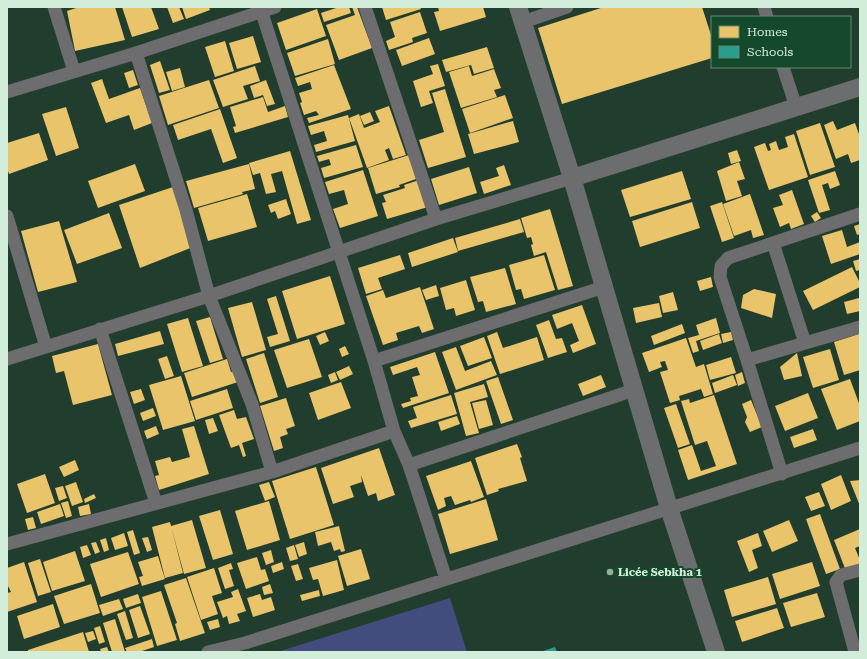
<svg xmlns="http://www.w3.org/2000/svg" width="867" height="659" viewBox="0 0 867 659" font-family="'Roboto Serif',serif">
  <rect width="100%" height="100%" fill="#203d2d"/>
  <!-- garden -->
  <path fill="#424d7d" d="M450,598l17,54h-190z"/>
  <!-- homes -->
  <path fill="#e9c46a" d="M79,7h36l10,33 -50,11 -8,-40z
    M122,7h29l8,22 -27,8z
    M167,7h12l5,12 -11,4z
    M182,7h27l1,3 -24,9z
    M339,7h10l2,6 -27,9 -3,-9z
    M352,7h5l15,41 -33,12 -13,-35 29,-10z
    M382,7h38l1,2 -35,11z
    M438,7h45l3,10 -46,14 -6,-19 5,-1z
    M604,7h98l10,31v20l-150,46 -24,-76z
    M317,9l9,27 -40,14 -9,-27z
    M420,12l7,21 -15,5 1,4 -24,8 -3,-9 9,-4 -5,-15z
    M253,36l8,26 -24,7 -8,-26z
    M429,38l6,16 -33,12 -6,-16z
    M328,39l7,25 -40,12 -8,-23z
    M225,41l9,30 -19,6 -10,-30z
    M487,47l7,21 -20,6 -3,-9 -25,7 -4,-12z
    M160,61l10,29 -11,3 -9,-28z
    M438,64l7,22 -16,5 4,12 -12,4 -8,-26 20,-7 -3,-8z
    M334,65l17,44 -42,14 -2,-5 12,-3 -3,-4 -12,4 -4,-12 2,-1 -3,-9 13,-4 -2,-7 -12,4 -3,-8z
    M255,66l5,15 -17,5 5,13 -25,8 -10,-27z
    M469,66l3,10 22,-7 7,19 -7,2 3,7 -36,11 -12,-36z
    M180,68l5,19 -13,4 -6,-19z
    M133,70l5,15 -9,3 -5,-15z
    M102,79l7,20 31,-11 12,35 -18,7 -5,-15 -23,8 -15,-40z
    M209,80l10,28 -51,17 -9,-29z
    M266,80l9,24 -8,2 -4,-11 -9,3 -4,-12z
    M445,89l21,68 -38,11 -9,-28 25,-8 -12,-39z
    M505,95l8,23 -43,15 -8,-24z
    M263,97l5,15 17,-6 3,11 -53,16 -2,-6 3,-1 -6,-19z
    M389,106l17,49 -13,4 -4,-11 -4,2 4,10 -22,8 -18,-50 10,-4 5,14 16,-6 -5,-11z
    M66,107l13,41 -23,8 -14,-42z
    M220,109l17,49 -14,5 -12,-34 -33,11 -5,-15z
    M370,112l4,9 -10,4 -4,-9z
    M348,115l7,26 -39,11 -2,-7 13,-4 -3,-10 -13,4 -3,-9z
    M513,121l6,21 -45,12 -6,-20z
    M833,121l4,9 18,-7 5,14v23l-9,3 -3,-9 -12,5 -12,-34z
    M820,123l15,44 -25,8 -14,-44z
    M39,133l9,27 -39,14 -2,-6v-25z
    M794,134l14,43 -39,13 -15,-43 11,-4 3,8 3,-1 -2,-6 7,-3 3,9 9,-3 -3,-10z
    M356,145l7,22 -39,11 -3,-10 10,-3 -2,-6 -10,3 -2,-6z
    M737,150l4,11 -10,3 -3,-11z
    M290,151l21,69 -14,4 -15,-53 -11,3 5,18 -10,2 -6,-21 -7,2 -4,-12z
    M409,155l7,24 -17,6 1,2 -24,7 -8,-26z
    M739,162l6,17 -8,2 5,15 -16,5 -9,-30z
    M135,164l10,27 -47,17 -10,-27z
    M249,164l6,25 -13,3 1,2 -49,14 -8,-27z
    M504,165l7,20 -27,9 -4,-12 19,-6 -3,-8z
    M469,167l8,26 -38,12 -8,-26z
    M363,170l15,46 -38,12 -7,-19 15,-5 -4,-14 -15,4 -4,-12z
    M682,171l9,28 -61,18 -9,-27z
    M835,171l5,14 -10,4 -2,-6 -6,2 8,25 -11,3 -11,-33z
    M419,180l9,27 -41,12 -5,-16 4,-1 -3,-7 22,-7 -1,-3z
    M173,187l20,60 -53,21 -21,-63z
    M792,190l12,34 -13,5 -2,-6 -9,4 -7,-19 10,-3 -4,-10z
    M247,194l10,33 -49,14 -10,-33z
    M750,194l14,41 -11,3 -2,-8 -17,6 -11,-32z
    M286,199l5,15 -13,5 -3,-8 -4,2 -3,-8z
    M692,202l8,26 -60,19 -8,-26z
    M722,202l12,36 -12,4 -12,-36z
    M550,209l23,77 -15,4 -12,-38 -12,4 -3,-11 2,-1 -2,-7 -4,1 -6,-20z
    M817,212l4,6 -6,4 -4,-6z
    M109,213l13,35 -45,16 -13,-34z
    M520,219l4,13 -66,19 -3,-13z
    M59,221l18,61 -39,10 -17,-61z
    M860,224v10l-3,1 -3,-9z
    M842,230l5,17 13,-5v12l-29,10 -9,-28z
    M453,238l5,14 -46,15 -4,-14z
    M400,255l5,14 -27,9 4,11 -16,5 -8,-26z
    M544,255l11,35 -31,9 -3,-10 -5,1 -7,-25z
    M860,259v11l-4,1 -3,-10z
    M852,267l8,16v4l-47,23 -10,-19z
    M505,268l11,36 -30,8 -3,-11 -5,1 -8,-25z
    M330,276l15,48 -48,15 -15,-48z
    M711,277l2,10 -13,4 -3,-10z
    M466,280l9,30 -19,6 -2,-8 -8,2 -6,-22z
    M436,285l3,11 -13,4 -4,-10z
    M420,287l14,42 -12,4 -3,-7 -23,7 2,7 -15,5 -17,-49 17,-6 3,8z
    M754,289l22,5 -4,24 -31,-10 2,-13z
    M673,292l5,18 -15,3 -4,-17z
    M276,296l14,45 -20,6 -3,-10 11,-3 -11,-35z
    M859,298l1,13 -13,3 -3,-12z
    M252,302l14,48 -24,7 -14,-49z
    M659,303l3,14 -26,6 -3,-15z
    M582,305l14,39 -23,9 -3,-8 9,-4 -7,-18 -15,6 -5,-14z
    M210,317l13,42 -13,4 -14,-42z
    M188,318l15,48 -21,6 -15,-48z
    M716,318l4,15 -24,8 3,10 -6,2 -5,-15 11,-3 -3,-10z
    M549,320l7,19 6,-1 5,14 -19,6 -12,-33z
    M682,324l3,9 -31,12 -3,-9z
    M160,331l4,13 -46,12 -3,-12z
    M325,332l4,9 -9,4 -4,-9z
    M497,332l6,16 34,-11 7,23 -44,14 -13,-38z
    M731,332l2,8 -10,3 -2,-9z
    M719,334l3,9 -19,7 -3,-9z
    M859,334l1,4v32l-16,5 -10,-33z
    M484,337l8,21 -24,8 -8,-20z
    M686,338l10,29 8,-3 9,30 -9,3 -3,-8 -22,7 1,4 -10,3 -10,-31 8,-2 -3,-9 -5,1 2,5 -13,5 -7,-19z
    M309,339l13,38 -35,11 -13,-38z
    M98,344l14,51 -39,10 -9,-34 -8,2 -4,-17z
    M345,346l4,8 -7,3 -3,-8z
    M456,347l9,24 26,-10 6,14 -41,15 -14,-38z
    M830,349l9,31 -26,8 -10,-31z
    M435,352l14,41 -46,15 -2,-4 10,-3 -1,-3 8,-2 -6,-19 8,-2 -3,-8 -24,8 -3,-8z
    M264,353l14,44 -18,6 -14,-44z
    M797,353l5,23 -18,4 -4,-13z
    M167,356l7,20 -9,3 -7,-20z
    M731,357l5,16 -26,7 -4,-15z
    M227,359l4,13 3,-1 4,11 -46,15 -8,-24z
    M349,366l4,8 -13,6 -4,-8z
    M335,372l3,8 -7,3 -3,-8z
    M742,372l3,11 -7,3 -3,-11z
    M601,375l5,12 -23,9 -5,-12z
    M733,375l4,10 -22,8 -3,-10z
    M181,376l14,45 -32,9 -14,-45z
    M498,377l15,43 -12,4 -15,-43z
    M850,379l10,27v15l-23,9 -16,-41z
    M341,382l10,26 -33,12 -9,-27z
    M484,384l4,13 -18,5 9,31 -13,3 -12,-43z
    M141,389l4,11 -11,4 -4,-12z
    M227,389l6,19 -37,12 -6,-19z
    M808,393l10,25 -33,13 -10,-25z
    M451,395l6,19 -46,14 -3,-7 9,-3 -4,-11z
    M714,395l23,69 -49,16 -10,-30 14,-5 9,26 15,-5 -9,-25 -12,4 -14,-44 8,-2 1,4z
    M286,398l9,28 -9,3 2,5 -8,3 3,11 -9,3 -14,-45z
    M486,400l7,25 -14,4 -7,-26z
    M751,400l11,27 -12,5 -5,-10 2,-5 -5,-13z
    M676,404l14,40 -12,4 -14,-40z
    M153,408l3,8 -13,5 -3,-8z
    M234,410l3,9 9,-2 8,22 -12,4 4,13 -3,1 -4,-12 -8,3 -12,-33z
    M457,416l3,8 -19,7 -3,-9z
    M213,418l5,13 -9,3 -4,-14z
    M156,426l3,8 -12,5 -3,-8z
    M194,426l15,48 -50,16 -4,-14 4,-1 -4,-14 15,-4 2,5 18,-5 -8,-28z
    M813,429l4,11 -23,8 -4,-11z
    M517,444l5,13 -2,1 7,23 -29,8 1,2 -12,4 -12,-37z
    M379,448l16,47 -17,6 -2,-8 -8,3 -7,-21 1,7 -12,4 4,11 -21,7 -12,-36z
    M75,460l4,10 -15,7 -5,-10z
    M471,461l13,36 -13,5 -1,-2 -15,5 -4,-9 -7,2 2,8 -8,4 -12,-34z
    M316,467l18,58 -44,14 -18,-58z
    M45,474l10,29 -28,10 -10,-29z
    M841,475l10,26 -20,9 -10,-26z
    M860,480v26l-10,-25z
    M76,482l7,20 -11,4 -7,-20z
    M269,482l6,15 -10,4 -6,-16z
    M63,486l4,12 -8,3 -4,-13z
    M819,492l6,14 -14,5 -6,-14z
    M94,494l2,4 -11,5 -1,-4z
    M486,499l12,41 -48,14 -12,-40z
    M68,501l4,15 -6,2 -5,-15z
    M269,501l11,39 -33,10 -12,-39z
    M60,504l4,12 -23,8 -4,-12z
    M89,504l2,10 -11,2 -2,-9z
    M220,510l13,44 -20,6 -14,-44z
    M820,514l20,55 -14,5 -20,-55z
    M33,517l3,11 -8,2 -3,-11z
    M192,520l14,48 -22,6 -13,-48z
    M789,520l9,21 -26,11 -9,-21z
    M170,522l13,51 -18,5 -13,-51z
    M339,526l6,25 -4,1 -1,-3 -6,2 -3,-9 -13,4 -3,-14z
    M860,529v17l-5,2 5,12v5l-14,6 -12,-31z
    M133,530l7,23 -6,2 -7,-23z
    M124,533l4,13 -13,4 -4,-12z
    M758,533l4,13 -10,4 6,18 -9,4 -12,-31z
    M148,537l4,13 -5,2 -5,-14z
    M106,538l3,12 -5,2 -4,-12z
    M96,542l4,10 -5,2 -4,-11z
    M304,542l3,12 -8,3 -4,-12z
    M87,545l4,10 -8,3 -3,-11z
    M294,545l4,14 -8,2 -4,-13z
    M361,549l9,30 -23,7 -9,-30z
    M271,550l3,12 -8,3 -4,-12z
    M75,551l10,30 -33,10 -9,-29z
    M128,552l11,32 -38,13 -11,-33z
    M158,556l7,23 -23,7 -3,-9 4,-1 -5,-14z
    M257,557l4,13 4,-1 4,12 -23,8 -9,-26z
    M40,559l11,33 -13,4 -10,-33z
    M337,560l7,30 -21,6 -5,-17 -5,1 -4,-12z
    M24,562l13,40 -30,10v-19l4,-1 -4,-8v-16z
    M282,562l2,7 -11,4 -2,-7z
    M812,562l8,24 -40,13 -8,-25z
    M231,563l2,6 -4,1 5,16 -9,3 -7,-21z
    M298,564l5,15 -7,2 -5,-15z
    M214,568l8,25 -10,3 6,18 -17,6 -14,-43z
    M768,577l8,27 -44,13 -8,-27z
    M186,578l19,55 -25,8 -5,-17 2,-1 -13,-38z
    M91,584l9,29 -36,11 -10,-28z
    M270,584l3,9 -9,2 -2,-8z
    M238,589l8,22 -9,3 3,7 -11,3 -2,-8 -4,2 -6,-16 16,-5 -2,-5z
    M319,590l1,6 -18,5 -2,-6z
    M161,591l16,49 -20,6 -15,-49z
    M817,593l8,24 -34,10 -8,-24z
    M138,594l3,9 -15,5 -3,-9z
    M260,594l2,6 9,-3 4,13 -22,7 -6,-19z
    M119,599l4,10 -20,7 -4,-11z
    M53,604l7,23 -36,12 -7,-23z
    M140,606l10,28 -12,4 -9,-28z
    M777,608l7,20 -42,14 -7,-21z
    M125,611l8,27 -7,2 -9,-26z
    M115,619l10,33h-13l-9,-29z
    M218,619l2,8 -10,3 -3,-8z
    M100,626l5,16 -6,2 -5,-16z
    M93,631l3,8 -8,3 -3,-9z
    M83,632l6,20h-61v-2z
    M152,639l2,8 -15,5h-12l-2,-4z
    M107,647l2,5h-8l-1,-3z"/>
  <!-- schools -->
  <path fill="#2a9d8f" d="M555,647l2,5h-17z"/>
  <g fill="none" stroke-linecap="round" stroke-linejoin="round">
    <!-- street -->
    <path stroke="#6d6c6e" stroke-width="13" d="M54,7l20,64
      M260,7l114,354 20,70 15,34 37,114
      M365,7l71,212
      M764,7l3,10
      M523,22l44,-15
      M136,53l50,157 23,86 43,108 20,68
      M783,67l13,40
      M7,92l129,-39 139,-46
      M7,216l39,131
      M773,243l32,100
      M100,329l56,174
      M7,359l202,-63 227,-77 136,-41
      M747,360l113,-33
      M374,361l230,-74
      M409,465l225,-75
      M782,474l-35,-114 -27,-83 1,-11 7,-8 132,-44
      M7,544l265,-72 122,-41
      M208,652l37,-9 615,-195
      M855,652l-19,-70 5,-7 19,-5"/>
    <!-- secondary -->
    <path stroke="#6c6d6e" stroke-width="18" d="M518,7l54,171 97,330 47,144
      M572,178l288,-91"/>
  </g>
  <!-- markers -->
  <circle fill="#94af9e" stroke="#14492c" stroke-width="1.5" cx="610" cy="572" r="4"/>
  <g text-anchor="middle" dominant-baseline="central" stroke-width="4" stroke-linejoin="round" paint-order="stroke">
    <!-- poi labels -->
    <g font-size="11" font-weight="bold" fill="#d3eddb" stroke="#14492c" text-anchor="start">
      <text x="618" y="572">Licée Sebkha 1</text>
    </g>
  </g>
  <!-- border -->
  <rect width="867" height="659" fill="none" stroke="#d3eddb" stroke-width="16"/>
  <!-- legend -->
  <rect x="711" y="16" width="140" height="52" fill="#14492c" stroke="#608b72"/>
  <rect x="719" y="26" width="20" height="12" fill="#e9c46a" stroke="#608b72"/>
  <text x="747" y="36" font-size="12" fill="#d3eddb">Homes</text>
  <rect x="719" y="46" width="20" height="12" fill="#2a9d8f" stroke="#608b72"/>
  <text x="747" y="56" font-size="12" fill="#d3eddb">Schools</text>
</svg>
